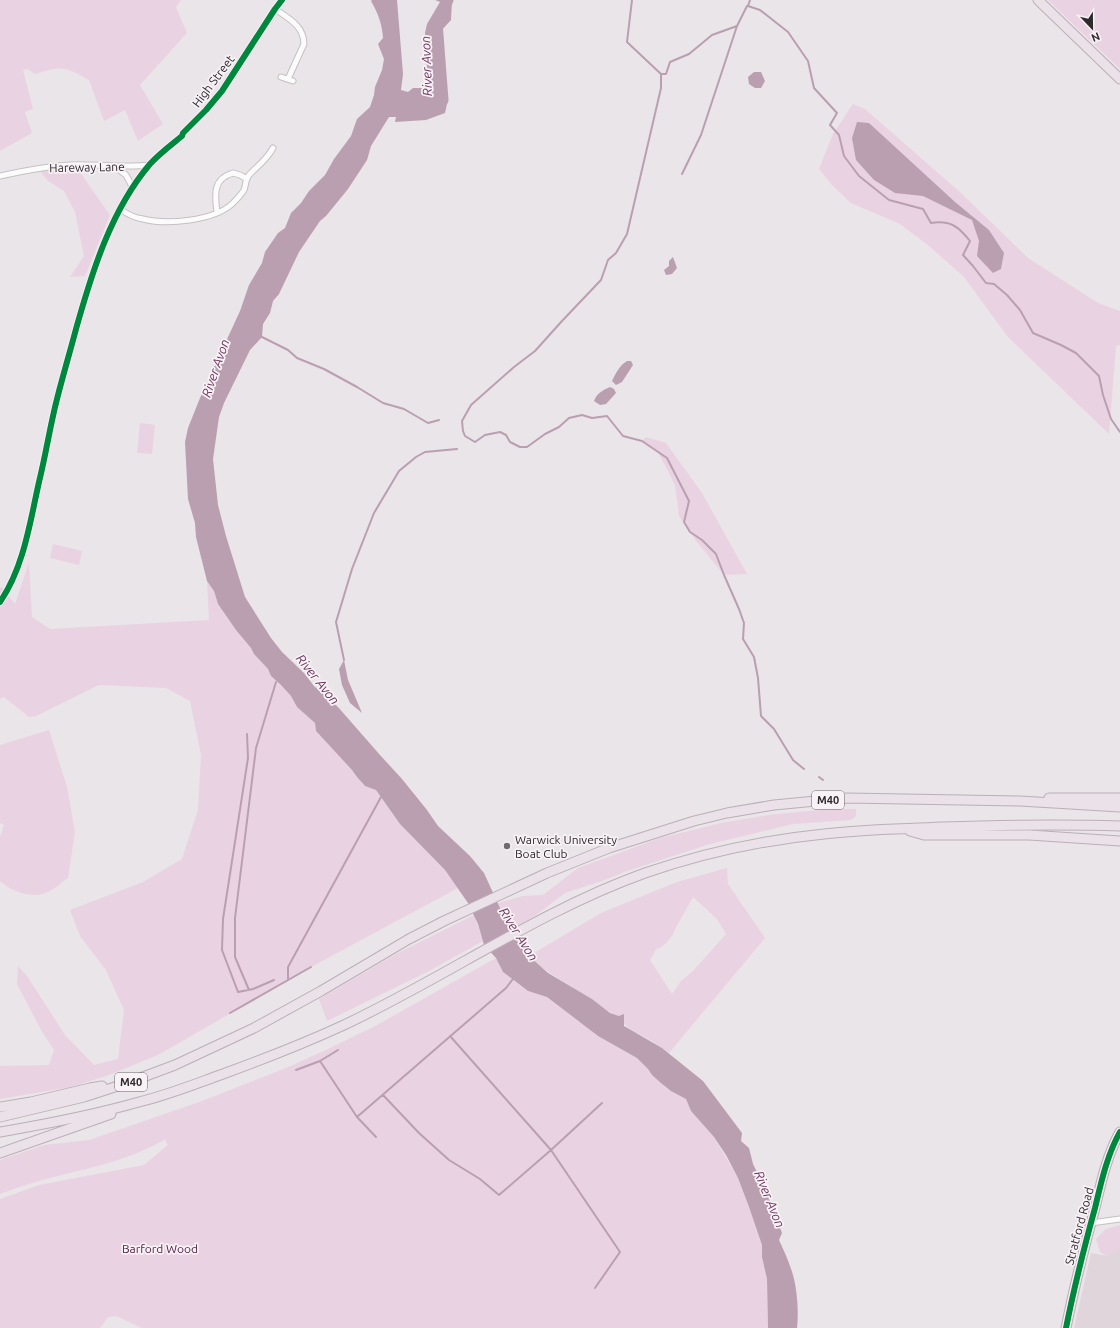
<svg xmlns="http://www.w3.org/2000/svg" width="1120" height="1328" viewBox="0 0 1120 1328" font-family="Ubuntu,sans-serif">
  <rect width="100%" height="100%" fill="#eae5e8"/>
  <!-- built -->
  <path fill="#dfd5db" d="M1120,1246v82h-46l17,-75 16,3z"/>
  <!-- green -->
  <path fill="#e9d3e2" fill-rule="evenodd" d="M0,0h181l-5,7 11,26 -47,52 23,39 -25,17 -13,-31 -21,11 -15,-41c-26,-14 -26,-14 -54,-6l-8,-5 -4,1 10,39 -8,3 7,21 -32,18z
    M1048,0h72v69z
    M853,104l12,5 96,84 67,65 70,45 22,8v34l-4,1 -7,88 -101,-97 -44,-60 -36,-32 -28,-21 -49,-21 -19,-18 -13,-16 14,-35z
    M77,168l33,47 -25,61 -15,1 14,-21 -9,-44 -11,-21 -16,-10 -8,-10z
    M140,423l15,2 -3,29 -15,-1z
    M646,437l20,6 36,50 45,81 -23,1 -27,-33 -18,-26 -4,-31 -17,-33 -16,-11z
    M53,544l29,7 -3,14 -29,-7z
    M29,563l3,54 18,12 159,-9 -2,-40 7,11 4,13 18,26 15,18 3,6 14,15 3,7 10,9 10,11 6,11 18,16 1,8 36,39 5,7 8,9 11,4 24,34 45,46 13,18 -147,79 -153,88 -49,20 -38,12 -71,12v-33l49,-1 5,-15 -13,-20 -24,-46 1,-18 9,10 38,59 29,30 24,-6 6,-49 -18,-40 -26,-34 -10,-26 73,-28 39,-23 16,-49 3,-55 -11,-54 -24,-13 -67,-3 -63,31 -7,1 -25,-20 -4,2v-111l2,-1 13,17z
    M49,730l18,57 8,45 -7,46c-6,4 -12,10 -18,13 -16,9 -38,1 -50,-10v-44l4,-12 -4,-2v-78z
    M829,809h27v7l-5,4 -58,4 -83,20 -83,27 -25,10 -37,12 -29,22 -26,15 -12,-27 25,-7 20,-1 35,-27 82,-30 61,-15 47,-8z
    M727,868l1,16 37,54 -96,115c-7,-5 -14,-10 -21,-14 -14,-9 -20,-7 -29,-23 -13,-4 -18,-11 -29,-18 -21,-14 -43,-24 -61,-42l72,-43 76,-31zM693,897l24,22 9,15 -33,37 -12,10 -9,13 -22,-34 6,-11c8,-2 17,-12 19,-20z
    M474,915l9,26 -54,30 -102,50 -8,-22 75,-44z
    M496,958l7,14 15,12 10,7 19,6 51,39 39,22 11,11 4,6 34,24 5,12 23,26 24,41 20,54 4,13v12l5,22 1,49h-626l-26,-12 -8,1 -8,11h-100v-129l39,-14 105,-20 24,-20 -2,-3v-3c-41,24 -89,31 -134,44 -11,3 -21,7 -32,11v-34l44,-15 45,-5 113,-39 84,-33 42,-19 49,-24z
    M1120,1225v23l-13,8 -7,-4 -4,-13 10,-10z"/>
  <!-- water -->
  <path fill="#ba9fb1" d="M372,0h25l6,74 -2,16 7,2 5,-4h10l6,-2 -2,-17 -2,-36 2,-9 13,-22 -5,-2h17l-1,20 -11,12 -3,12 4,25 -3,15c10,12 11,13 7,29l-19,7 -31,2 1,-5h-7l-18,29 -4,14 -19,29 -22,27 -6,5 -21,31 -20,42 -6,7 -3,12 -7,11 -1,13 -12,13 -26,53 -5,14 -6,42 5,46 8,31 19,61 26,41 11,14 22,21 10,13 24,21 42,48 22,24 25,31 11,16 32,30 14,17 26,57 9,14 10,12 19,17 44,26 18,14 9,3 5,-2v12l38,22 41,33 39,52 -1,8 8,7 4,16 13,27 16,42 -3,7c4,9 8,17 11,26 7,17 9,44 7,62h-29l-1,-49 -5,-22v-12l-13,-38 -11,-29 -12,-23 -12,-18 -23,-26 -5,-12 -15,-8 -10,-8 -9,-8 -4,-6 -11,-11 -39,-22 -51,-39 -19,-6 -25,-19 -7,-14 -12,-13 -6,-21 -10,-21 -23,-33 -45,-46 -24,-34 -11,-4 -8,-9 -5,-7 -36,-39 -1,-8 -18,-16 -6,-11 -10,-11 -10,-9 -3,-7 -14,-15 -3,-6 -15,-18 -18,-26 -4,-13 -7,-10 -11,-44 -1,-14 -7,-24 -3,-57 3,-14 12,-30 40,-87 9,-26 13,-22 3,-11 13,-19 7,-5 6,-15 10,-10 8,-12 16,-16 9,-16 17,-23 6,-17 13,-12 4,-12 1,-8 7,-17 2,-11 -6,-15 5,-6c-1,-14 -5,-25 -12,-37z
    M754,72h7l4,9 -4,7h-6l-6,-4 -1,-7z
    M857,122l12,1 86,79 34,28 15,23 -3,16 -8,4 -16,-17 2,-15 -7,-21 -49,-24 -28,-3 -21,-13 -18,-20 -4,-22z
    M673,257l4,11 -5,6 -6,1 -2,-5 5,-4v-5z
    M627,361h4l2,4 -11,17 -6,3 -4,-4c4,-8 7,-15 15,-20z
    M610,387l4,2 2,4 -10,11 -6,1 -6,-4c3,-8 9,-11 16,-14z
    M344,660l4,20 14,33 -12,-10 -8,-18 -3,-16z"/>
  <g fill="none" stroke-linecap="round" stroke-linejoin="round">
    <!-- stream -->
    <path stroke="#ba9fb1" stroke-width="2" d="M632,0l-5,42 34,32v14l-34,146 -11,19 -8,7 -7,20 -39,41 -27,30 -21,16 -43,38 -9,16 1,10 2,5 10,6 10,-7 15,-3 6,3 4,7 10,5h7l18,-13 14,-7 10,-9 13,-3 10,3 15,-2 16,20 19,5 25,17 22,43 -5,21 6,10 12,8 14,14 8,21 15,34 5,14 -1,16 11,18 4,21 3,38 13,13 19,31 11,9
      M750,0l-2,6 12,4 28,22 20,29 6,27 23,25 -7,12 9,10 5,21 15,20 30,24 34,9 8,14c19,-3 27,3 39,18l-7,14 10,11 13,17 8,1 13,11 13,15 13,23 28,12 15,8 23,23 4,19 8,24 9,13
      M661,74h5l4,-12 19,-8 23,-19 25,-9
      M682,174l19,-39 36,-109 10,-20
      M262,337l26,13 9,8 27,11 33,18 26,16 21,6 24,14 11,-3
      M344,660l-8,-38 16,-53 22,-56 25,-42 17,-14 9,-5 32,-3
      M247,734l1,24 -25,161 -1,31 16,42 15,-3 21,-9
      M819,777l4,3
      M288,980v-13l93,-170
      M249,990l-14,-33v-39l21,-170 20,-66
      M230,1013l81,-46
      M450,1036l101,114 69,102 -25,36
      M320,1061l37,56 19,20
      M296,1070l24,-9 18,-11
      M383,1095l36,38 30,27 31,19 19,16 52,-45 51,-47
      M357,1117l149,-129 7,-9"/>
    <!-- river -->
    <path stroke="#ba9fb1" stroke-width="11" d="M441,101l2,-1 -6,-78 11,-22"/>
    <defs>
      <path id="street" d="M275,9c13,9 29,17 29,35l-16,35
        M281,77l12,4
        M115,167l11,8 7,13
        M0,176c23,-5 46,-10 70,-11 27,-1 53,3 80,0
        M120,209c7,5 15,9 23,10 24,6 70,2 89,-15 4,-4 9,-9 12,-14 2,-5 1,-10 5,-15 9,-10 17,-14 24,-27
        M217,213c-2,-17 -5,-34 16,-40l7,2 7,4
        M0,602c24,-35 30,-80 39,-120 7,-28 11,-56 18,-83 6,-24 13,-47 19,-70 16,-57 35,-119 74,-165 10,-11 21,-19 32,-28l1,-3 23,-23 16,-19 53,-82 7,-9
        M1091,1223l29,-4"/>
      <path id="highway" d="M1038,0l82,79
        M1049,798h71
        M910,831l14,4h105l91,6
        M0,1107l31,-5 59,-14 12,-2
        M0,1117l84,-20 43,-14 48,-18 79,-37 67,-37 88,-52 35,-18 103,-48 62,-25 85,-27 33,-8 47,-8 73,-7 173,3 100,6
        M0,1132c47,-8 93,-17 139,-30 29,-7 56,-18 84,-28 41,-15 82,-31 121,-49 102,-48 195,-114 301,-152 58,-20 119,-33 179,-39 39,-5 79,-5 118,-7 60,-2 119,-3 178,-1
        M0,1153l111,-39
        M1066,1328c8,-40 18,-80 29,-120 6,-25 12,-53 25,-76"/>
    </defs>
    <!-- street casing -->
    <use href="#street" stroke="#c5c1c3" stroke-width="7"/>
    <!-- highway casing -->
    <use href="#highway" stroke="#bbafb8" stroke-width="11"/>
    <!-- street -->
    <use href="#street" stroke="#fcfbfc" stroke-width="5"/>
    <!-- highway -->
    <use href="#highway" stroke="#ebe1e8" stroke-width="9"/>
    <defs>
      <path id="cycleway" d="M0,602c24,-35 30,-80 39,-120 7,-28 11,-56 18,-83 6,-24 13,-47 19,-70 16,-57 35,-119 74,-165 10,-11 21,-19 32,-28l1,-3 23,-23 16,-19 53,-82 7,-9
        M1066,1328c8,-40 18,-80 29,-120 6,-25 12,-53 25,-76"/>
    </defs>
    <!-- cycleway casing -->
    <use href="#cycleway" stroke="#f8f1f6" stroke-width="8"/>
    <!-- cycleway -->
    <use href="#cycleway" stroke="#00873e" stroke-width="6"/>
  </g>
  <!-- markers -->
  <circle fill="#6f6b6e" stroke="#f8f1f6" stroke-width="1.5" cx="507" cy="846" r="4"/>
  <g text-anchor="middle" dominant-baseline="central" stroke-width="3.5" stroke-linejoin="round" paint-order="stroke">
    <!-- shield labels -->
    <g fill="#f8f1f6" stroke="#6a6669" stroke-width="1">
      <rect x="812" y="791" width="32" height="18" rx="3"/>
      <rect x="115" y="1073" width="32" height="18" rx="3"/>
    </g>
    <g font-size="11" font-weight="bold" fill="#2d2a2c">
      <text x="828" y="800">M40</text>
      <text x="131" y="1082">M40</text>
    </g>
    <!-- street labels -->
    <g font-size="12" fill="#2d2a2c" stroke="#f8f1f6">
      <text transform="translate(213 81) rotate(-53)">High Street</text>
      <text transform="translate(87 167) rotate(-1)">Hareway Lane</text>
      <text transform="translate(1079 1226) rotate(-75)">Stratford Road</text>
    </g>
    <!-- poi labels -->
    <g font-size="12" fill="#2d2a2c" stroke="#f8f1f6" text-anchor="start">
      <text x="515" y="839">Warwick University<tspan x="515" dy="14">Boat Club</tspan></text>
    </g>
    <!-- park labels -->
    <g font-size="12" fill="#512245" stroke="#f8f1f6">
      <text x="160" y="1248">Barford Wood</text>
    </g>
    <!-- water labels -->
    <g font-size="13" font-style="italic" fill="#6c3a5e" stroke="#f8f1f6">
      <text transform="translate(426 66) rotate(-92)">River Avon</text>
      <text transform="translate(215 368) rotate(-71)">River Avon</text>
      <text transform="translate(318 679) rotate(51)">River Avon</text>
      <text transform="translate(519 934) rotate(58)">River Avon</text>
      <text transform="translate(770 1199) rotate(68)">River Avon</text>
    </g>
  </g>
  <!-- north arrow -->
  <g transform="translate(1092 28) rotate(158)" stroke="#f8f1f6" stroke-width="3" paint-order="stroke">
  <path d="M0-3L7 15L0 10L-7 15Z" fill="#2d2a2c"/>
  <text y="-6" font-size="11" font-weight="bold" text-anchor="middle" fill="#2d2a2c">N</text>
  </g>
</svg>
